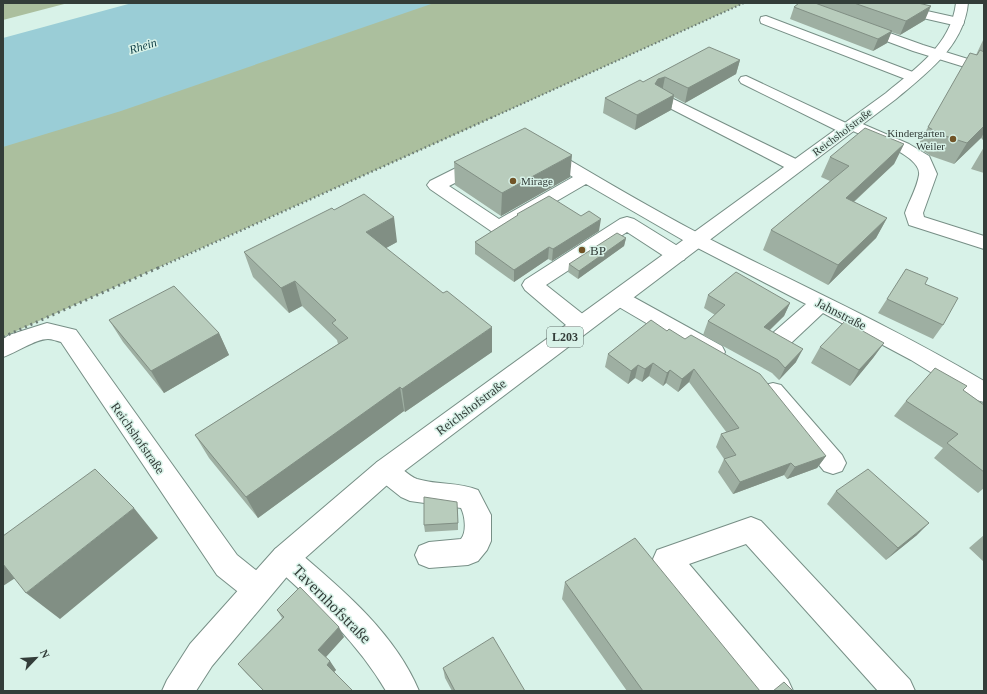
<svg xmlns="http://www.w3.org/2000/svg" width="987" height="694" viewBox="0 0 987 694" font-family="'Times New Roman',serif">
  <rect width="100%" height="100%" fill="#d8f2e8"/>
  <!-- green -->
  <path fill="#abbf9e" d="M3,3h65l-65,17z
    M431,3h313l-281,128 -460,206v-193z"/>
  <!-- water -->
  <path fill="#9acdd6" d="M132,3h302l-313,108 -118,36v-109z"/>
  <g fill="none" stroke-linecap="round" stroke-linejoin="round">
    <defs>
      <path id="minor" d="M868,3h23l72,16 1,3 -1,3 -5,1 -88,-20z
        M766,16l152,58 2,3 -2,3 -5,1 -5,-1 -147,-57 -1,-3 1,-3z
        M862,23l61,22 61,19v9l-71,-22 -56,-21 -2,-3 2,-3z
        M746,76l100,47 6,-3 6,2 51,22 20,12 8,18 -14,39 1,4 60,19v13l-75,-24 -4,-12c4,-12 12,-25 14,-38 3,-20 -51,-37 -66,-44l-7,3 -6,-2 -99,-49 -2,-3 2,-3z
        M661,93l141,69 2,4 -2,4 -6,1 -6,-1 -134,-69 -3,-3 3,-3z
        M545,148l6,1c57,34 113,67 172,97 88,44 177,85 261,135v21l-8,-2 -65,-40 -88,-47 -33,31 -8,2 -8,-2 -3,-6 3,-6 32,-28 -118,-61 -102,-59 -81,47 -7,2 -7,-2 -61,-42 -3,-4 3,-4 46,-23 6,-1 6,1 2,4 -2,4 -39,20 50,33 74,-42 -34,-20 -2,-4 2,-4z
        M627,217l7,2 50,31 3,5 -3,5 -7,1 -7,-1 -43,-28 -81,53 43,34 3,6 -3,6 -8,2 -8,-2 -48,-41 -3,-5 3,-5 95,-61z
        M619,291l7,2 96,53 3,6 -3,6 -8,2 -8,-2 -94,-55 -3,-5 3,-5z
        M47,323l29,7 161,225 30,24 4,10 -4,10 -10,4 -10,-4 -30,-24 -156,-233c-4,-1 -9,-3 -13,-3 -13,0 -32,14 -45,18v-18l6,-4z
        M773,383l8,2 61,70 4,8 -4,8 -9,3 -9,-3 -59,-72 -4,-7 4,-7z
        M386,459c12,4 22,17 31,20 20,6 42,3 61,11l13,25v26l-4,9 -9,11 -10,4 -39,3 -10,-4 -4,-9 4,-9 10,-4 32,-3c6,-7 4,-23 0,-31l-51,-7 -9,-4 -24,-19 -4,-8 4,-8z
        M751,517l10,4 149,159 5,11h-37l-132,-147 -57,20 99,116 5,11h-36l-100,-123 -4,-9 4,-9z
        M285,545l10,4c47,40 100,84 124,142h-33c-28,-48 -70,-87 -111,-124l-4,-9 4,-9z"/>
      <path id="major" d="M956,3h12c-4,43 -41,70 -72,96l-501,379 -100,89 -83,99 -16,25h-34l5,-11 23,-36 85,-95 102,-87 509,-369c30,-25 65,-48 70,-90z"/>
    </defs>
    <!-- minor casing -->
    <use href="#minor" stroke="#778f86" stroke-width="2"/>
    <!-- major casing -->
    <use href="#major" stroke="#778f86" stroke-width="2"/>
    <!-- minor -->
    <use href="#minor" fill="#fff" fill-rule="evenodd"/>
    <!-- major -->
    <use href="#major" fill="#fff" fill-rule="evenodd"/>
    <!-- rail-far2 -->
    <path stroke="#6c7c75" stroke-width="2" stroke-dasharray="1.5 2.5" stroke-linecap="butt" d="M491,118l253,-115"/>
    <!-- rail-far1 -->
    <path stroke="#6c7c75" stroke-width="2.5" stroke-dasharray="1.5 3" stroke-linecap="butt" d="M158,268l335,-151"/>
    <!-- rail -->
    <path stroke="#6c7c75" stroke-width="3" stroke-dasharray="2 4" stroke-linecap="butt" d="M3,337l157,-70"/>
  </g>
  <!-- wall -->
  <path fill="#9eafa2" d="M799,3h119l7,17 -25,15 -9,-3 -4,11 -14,8 -83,-32 4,-12z
    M984,38v103l-3,-3 -27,26 -23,-8 -14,-9 11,-20 48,-72z
    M740,60l-4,14 -51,29 -11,-6 -3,13 -36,20 -32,-17 2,-15 38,-16z
    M904,144l-10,20 -40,38 33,16 -11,20 -48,47 -65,-35 8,-20 59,-49 -9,-4 9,-20z
    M984,147v26l-13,-4z
    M454,162l116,15 -69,39 -46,-31z
    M517,214l82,17 -47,30 -4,-2 -34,23 -39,-28v-12l42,-26z
    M626,238l-2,8 -46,33 -10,-7 1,-8z
    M397,242l-11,6 106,104 -87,60 -1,-1 -146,107 -49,-60 -14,-23 143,-91 -1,-4 -35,-34 -13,7 -36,-36 -9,-25z
    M925,284l18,41 -10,14 -55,-26 9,-14z
    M708,295l82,8 -6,13 -14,14 26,32 -17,18 -7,-7 -69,-38 5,-14 7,-6 -11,-7z
    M109,320l110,13 10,22 -65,38 -41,-51z
    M651,320l175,136 -9,12 -30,11 -3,-4 -51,19 -15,-22 6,-13 -8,-12 5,-13 6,-1 -38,-51 -11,10 -12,-9 -3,3 -14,-10 -7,6 -7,-4 -7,6 -23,-17 3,-13z
    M884,343l-11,15 -23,28 -39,-23 9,-16z
    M963,390l21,15v83l-6,5 -44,-35 9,-10 -49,-32 12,-15z
    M836,491l81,44 -31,25 -59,-56z
    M458,509v21l-33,2 -1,-7z
    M984,535v27l-15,-14z
    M565,582l195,109h-133l-65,-92z
    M277,610l67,27 -18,20 10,13 -2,2 19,19h-89l-18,-18 -8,-9 44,-46z
    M443,668l82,23h-73l-7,-13z"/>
  <!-- shaded-wall -->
  <path fill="#818f84" d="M931,6l-6,14 -25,15 6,-14z
    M892,31l-5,12 -14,8 5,-12z
    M740,60l-4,14 -51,29 3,-15z
    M665,77l-3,15 -7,-8 3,-5z
    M674,95l-3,15 -36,20 2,-15z
    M984,126v7l-3,5 -27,26 13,-21z
    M904,144l-10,20 -58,54 10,-20z
    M572,155l-2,22 -69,39 1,-23z
    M394,217l3,25 -27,15 -4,-25z
    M887,218l-11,20 -48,47 10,-20z
    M601,219l-2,12 -47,30 1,-12z
    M626,238l-2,8 -46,33 1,-8z
    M549,247l-1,12 -34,23v-12z
    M295,281l7,25 -13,7 -8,-25z
    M790,303l-6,13 -25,24 5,-13z
    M492,327v25l-87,60 -3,-23z
    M219,333l10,22 -65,38 -13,-22z
    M884,343l-11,15 -23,28 9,-16z
    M803,349l-7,13 -17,18 6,-12z
    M653,363l-4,13 -7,6 3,-13z
    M638,365l-3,13 -7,6 3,-13z
    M694,369l-5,13 -11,10 4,-13z
    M670,370l-4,13 -3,3 4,-13z
    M400,387l4,24 -146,107 -12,-21z
    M826,456l-9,12 -30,11 8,-12z
    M791,463l-7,12 -51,19 7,-12z
    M134,508l24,30 -98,81 -34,-26z
    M929,523l-12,12 -31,25 12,-12z
    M3,563l20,10 -20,13z
    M339,627l5,10 -20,22 -6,-9z
    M330,661l6,9 -4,4 -5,-9z"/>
  <!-- building -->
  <path fill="#b8ccbc" stroke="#818f84" d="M799,3h16l77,28 -14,8 -84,-32z
    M854,3h64l13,3 -25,15z
    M709,47l31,13 -52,28 -23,-11 -7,2 -3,5 19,11 -37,20 -32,-17 35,-18 3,2z
    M980,50l4,2v74l-17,17 -25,-8 -14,-8 42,-74 7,2z
    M525,128l47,27 -70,38 -48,-31z
    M865,128l39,16 -58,54 41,20 -49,47 -67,-35 78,-64 -19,-9z
    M364,194l30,23 -28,15 77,61 4,-2 45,36 -90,62 -2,-2 -154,110 -51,-62 153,-97 -16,-15 4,-3 -41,-39 -14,7 -37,-36 88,-44 2,2z
    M549,196l32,20 8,-5 12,8 -48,30 -4,-2 -35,23 -39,-28 43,-27 -1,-1z
    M617,233l9,5 -47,33 -10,-7z
    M906,269l22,9 -3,6 33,14 -15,27 -56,-26z
    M736,272l54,31 -26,24 39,22 -18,19 -7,-8 -70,-39 17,-16 -17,-10z
    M174,286l45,47 -68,38 -42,-51z
    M651,320l16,11 2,-2 16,10 6,-4 69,39 66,82 -31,11 -4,-4 -51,19 -16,-23 12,-4 -15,-21 18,-6 -45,-59 -12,10 -12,-9 -3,3 -14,-10 -8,6 -7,-4 -7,6 -23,-17z
    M845,321l39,22 -25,27 -39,-23z
    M935,368l32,18 -4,4 21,15v67l-37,-29 11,-9 -52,-33z
    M95,469l39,39 -108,85 -23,-29v-28z
    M868,469l61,54 -31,25 -62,-57z
    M424,497l33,5 1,21 -34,2z
    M635,538l125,153h-117l-78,-109z
    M300,587l39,40 -21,23 12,11 -3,4 26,26h-89l-26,-27 46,-47 -7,-7z
    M493,637l32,54h-70l-12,-23z
    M784,682l9,9h-20z"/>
  <!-- markers -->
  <g fill="#715427" stroke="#d8f2e8" stroke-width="1.5">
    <circle cx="953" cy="139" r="4"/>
    <circle cx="513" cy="181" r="4"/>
    <circle cx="582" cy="250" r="4"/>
  </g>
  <g text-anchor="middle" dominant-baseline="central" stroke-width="3" stroke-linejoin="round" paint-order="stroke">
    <!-- far-street labels -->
    <g font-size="11" fill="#333d39" stroke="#d8f2e8">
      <text transform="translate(842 132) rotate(-37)">Reichshofstraße</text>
    </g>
    <!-- far-poi labels -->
    <g font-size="11" fill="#333d39" stroke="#d8f2e8" text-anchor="end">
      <text x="945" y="133">Kindergarten<tspan x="945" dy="13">Weiler</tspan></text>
      <text x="521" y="181" text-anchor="start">Mirage</text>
    </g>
    <!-- far-water labels -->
    <g font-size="12" font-style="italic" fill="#103f46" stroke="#d8f2e8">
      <text transform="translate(143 46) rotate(-17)">Rhein</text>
    </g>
    <!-- shield labels -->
    <rect fill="#d8f2e8" stroke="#64736e" stroke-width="1" x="547" y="327" width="36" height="20" rx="3"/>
    <g font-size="12" font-weight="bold" fill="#333d39">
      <text x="565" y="337">L203</text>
    </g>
    <!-- poi labels -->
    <g font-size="13" fill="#333d39" stroke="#d8f2e8" text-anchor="start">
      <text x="590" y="250">BP</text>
    </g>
    <!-- street labels -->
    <g font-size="13" fill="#333d39" stroke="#d8f2e8">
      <text transform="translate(841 314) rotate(27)">Jahnstraße</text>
      <text transform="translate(471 407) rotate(-37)">Reichshofstraße</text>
      <text transform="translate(138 438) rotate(55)">Reichshofstraße</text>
    </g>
    <!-- near-street labels -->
    <g font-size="16" fill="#333d39" stroke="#d8f2e8">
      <text transform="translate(332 604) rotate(45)">Tavernhofstraße</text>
    </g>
  </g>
  <!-- border -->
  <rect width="987" height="694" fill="none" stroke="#333d39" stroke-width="8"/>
  <!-- north arrow -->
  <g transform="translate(36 658) rotate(65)" stroke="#d8f2e8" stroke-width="3" paint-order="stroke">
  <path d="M0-3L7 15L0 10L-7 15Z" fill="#333d39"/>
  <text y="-6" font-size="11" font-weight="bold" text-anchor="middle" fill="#333d39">N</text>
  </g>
</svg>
